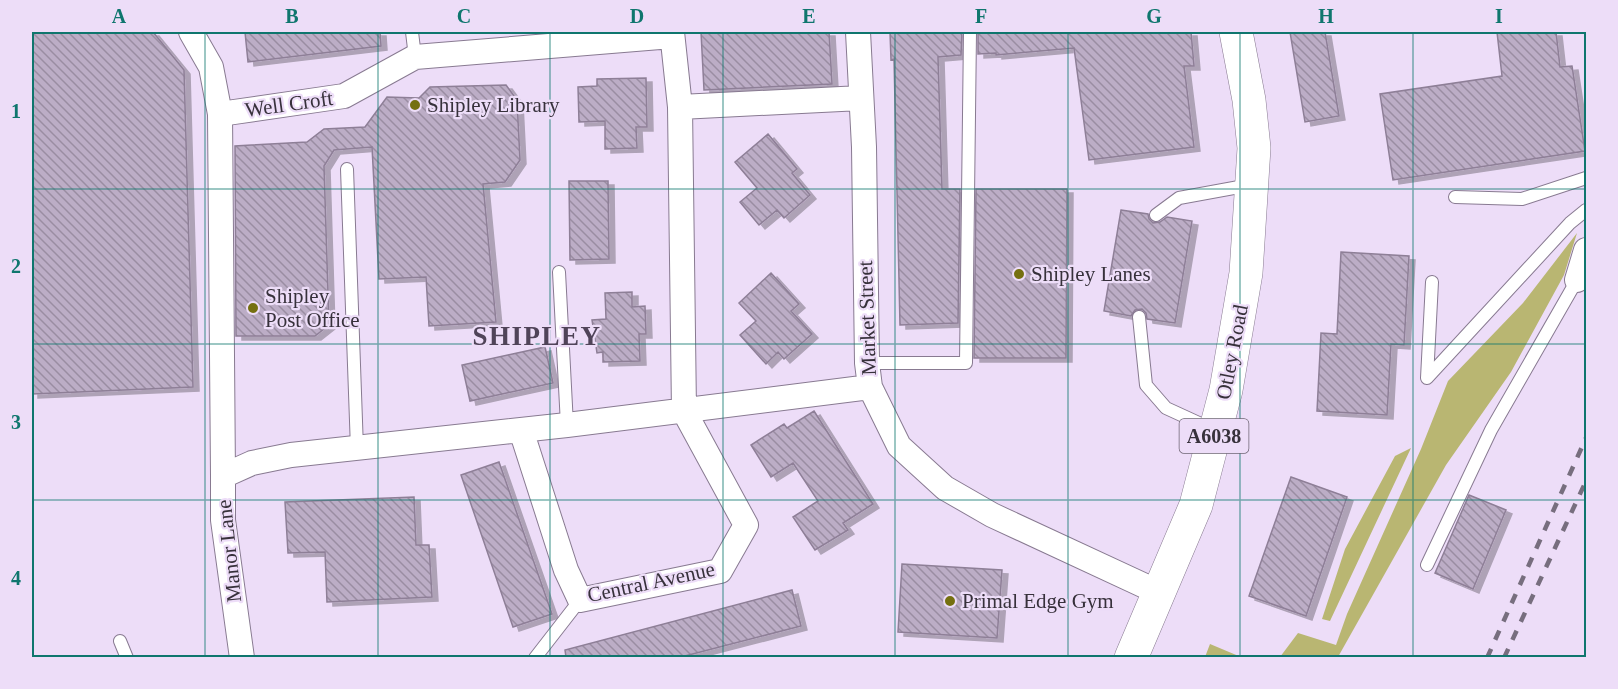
<svg xmlns="http://www.w3.org/2000/svg" width="1618" height="689" viewBox="0 0 1618 689" font-family="'Times New Roman',serif">
  <defs>
    <pattern id="building-back-hatch" width="6" height="6" patternUnits="userSpaceOnUse" patternTransform="scale(1.5)"><rect width="6" height="6" fill="#bcadc6"/><path d="M-1 5l2 2M0 0l6 6M5-1l2 2" fill="none" stroke="#9a8da2"/></pattern>
    <filter id="shadow"><feDropShadow dx="6" dy="4" stdDeviation="0" flood-color="#0004"/></filter>
  </defs>
  <rect width="100%" height="100%" fill="#edddf8"/>
  <!-- grass -->
  <path fill="#b9b672" d="M1577,233l-13,42 -53,97 -65,93 -108,192h-58l18,-24 38,12 11,-31 74,-165 27,-68 75,-78z
    M1411,448l-81,173 -8,-2 23,-70 50,-93z
    M1210,644l31,13h-36z"/>
  <!-- building -->
  <path fill="url(#building-back-hatch)" stroke="#8e7f97" stroke-width="1.5" filter="url(#shadow)" d="M32,32h121l31,38 9,317 -161,7z
    M245,32h135l1,14 -133,16z
    M701,32h128l3,52 -128,6z
    M890,32h72l-1,23 -23,2 4,132h18l-2,134 -58,2 -6,-266 -3,1z
    M978,32h213l3,34h-10l10,81 -105,13 -15,-112 -78,7v-2l-18,1z
    M1290,32h35l14,84 -34,6z
    M1497,32h59l4,35 12,-1 13,85 -192,29 -13,-86 122,-18z
    M646,78l1,49h-11l1,21 -32,1v-28l-26,1 -1,-35 19,-1v-7z
    M506,85l11,15 3,60 -15,22 -22,2 13,138 -67,4 -3,-49 -47,2 -7,-132 -38,3 -10,16 5,159 -14,11h-79l-1,-190 72,-4 17,-13 41,-2 22,-30 32,1 11,-11z
    M768,134l29,35 -5,4 18,22 -26,23 -7,-8 -18,15 -19,-23 17,-14 -22,-26z
    M569,181h39l1,78 -39,1z
    M976,189h91l-1,169h-92z
    M1121,210l27,4 1,5 4,4 7,-1 7,-5 25,4 -17,102 -28,-4 -1,-6 -4,-4 -7,1 -4,6 -27,-5z
    M1341,252l68,4 -5,89 -13,-1 -4,71 -70,-4 4,-78 16,1z
    M771,273l28,31 -8,7 21,23 -28,25 -6,-7 -12,12 -26,-29 16,-14 -17,-18z
    M632,292v15l13,-1 1,28h-7l1,27 -37,1v-10l-6,1 -5,-33 14,-1 -1,-26z
    M545,347l8,36 -83,18 -8,-36z
    M814,411l59,93 -30,19 5,7 -33,20 -22,-33 25,-16 -25,-38 -22,14 -20,-32 33,-21 3,4z
    M499,462l53,152 -39,13 -52,-152z
    M1291,477l56,20 -41,119 -57,-20z
    M1469,495l37,15 -33,79 -38,-16z
    M414,497l2,48h13l3,52 -105,5 -2,-50 -37,1 -3,-51z
    M902,564l100,6 -5,68 -99,-6z
    M792,590l9,36 -120,31h-115l-1,-7z"/>
  <g fill="none" stroke-linecap="round" stroke-linejoin="round">
    <defs>
      <path id="lane" d="M412,32l3,25
        M347,169l10,280
        M1455,197l67,2 64,-21
        M1156,215l23,-17 71,-13
        M559,272l8,153
        M1432,282l-5,96 143,-155 16,-13
        M1139,317l7,68 20,23 48,22
        M867,363h99l4,-331
        M1427,565l64,-135 86,-150
        M120,641l7,17
        M535,658l45,-58"/>
      <path id="street" d="M191,32l20,35 9,47 3,362
        M858,32l6,115 3,216 3,24 29,59 46,42 47,27 168,78
        M680,107l181,-9
        M220,114l124,-18 71,-39 257,-21
        M1577,280l9,-30
        M521,430l45,140 14,30 140,-29 26,-46 -62,-114 -4,-304 -8,-75
        M242,658l-19,-138v-44l29,-13 39,-8 276,-30 303,-38"/>
      <path id="primary" d="M1131,658l65,-153 30,-115 20,-117 8,-125 -5,-48 -13,-68"/>
    </defs>
    <!-- lane casing -->
    <use href="#lane" stroke="#887a91" stroke-width="14"/>
    <!-- street casing -->
    <use href="#street" stroke="#887a91" stroke-width="26"/>
    <!-- primary casing -->
    <use href="#primary" stroke="#887a91" stroke-width="34"/>
    <!-- lane -->
    <use href="#lane" stroke="#fff" stroke-width="12"/>
    <!-- street -->
    <use href="#street" stroke="#fff" stroke-width="24"/>
    <!-- primary -->
    <use href="#primary" stroke="#fff" stroke-width="33"/>
    <!-- rail -->
    <path stroke="#776e7e" stroke-width="4.5" stroke-dasharray="10 10" stroke-linecap="butt" d="M1487,658l99,-220
      M1504,658l82,-177"/>
  </g>
  <!-- grid -->
  <path fill="none" stroke="#0f766e" stroke-width="1.5" stroke-opacity="0.55" d="M205,32v626M378,32v626M550,32v626M723,32v626M895,32v626M1068,32v626M1240,32v626M1413,32v626M32,189h1554M32,344h1554M32,500h1554"/>
  <!-- markers -->
  <g fill="#757010" stroke="#edddf8" stroke-width="2">
    <circle cx="415" cy="105" r="6"/>
    <circle cx="1019" cy="274" r="6"/>
    <circle cx="253" cy="308" r="6"/>
    <circle cx="950" cy="601" r="6"/>
  </g>
  <g text-anchor="middle" dominant-baseline="central" stroke-width="4.5" stroke-linejoin="round" paint-order="stroke">
    <!-- shield labels -->
    <rect fill="#edddf8" stroke="#6e6574" stroke-width="1.5" x="1179.5" y="419" width="69" height="34" rx="4.5"/>
    <g font-size="20" font-weight="bold" fill="#37313b">
      <text x="1214" y="436">A6038</text>
    </g>
    <!-- street labels -->
    <g font-size="21" fill="#37313b" stroke="#edddf8">
      <text transform="translate(289 104) rotate(-8)">Well Croft</text>
      <text transform="translate(867 318) rotate(-92)">Market Street</text>
      <text transform="translate(1232 352) rotate(-79)">Otley Road</text>
      <text transform="translate(229 551) rotate(-96)">Manor Lane</text>
      <text transform="translate(651 582) rotate(-12)">Central Avenue</text>
    </g>
    <!-- poi labels -->
    <g font-size="21" fill="#37313b" stroke="#edddf8" text-anchor="start">
      <text x="427" y="105">Shipley Library</text>
      <text x="1031" y="274">Shipley Lanes</text>
      <text x="265" y="296">Shipley<tspan x="265" dy="24">Post Office</tspan></text>
      <text x="962" y="601">Primal Edge Gym</text>
    </g>
    <!-- district labels -->
    <g font-size="27" font-weight="bold" letter-spacing="1.5" fill="#504459" stroke="#edddf8">
      <text x="537" y="336">SHIPLEY</text>
    </g>
  </g>
  <!-- border -->
  <rect width="1618" height="689" fill="none" stroke="#edddf8" stroke-width="66"/>
  <rect x="33" y="33" width="1552" height="623" fill="none" stroke="#0f766e" stroke-width="2"/>
  <g font-size="20" text-anchor="middle" font-weight="bold" fill="#0f766e">
    <text x="119" y="23">A</text>
    <text x="292" y="23">B</text>
    <text x="464" y="23">C</text>
    <text x="637" y="23">D</text>
    <text x="809" y="23">E</text>
    <text x="981" y="23">F</text>
    <text x="1154" y="23">G</text>
    <text x="1326" y="23">H</text>
    <text x="1499" y="23">I</text>
    <text x="16" y="118">1</text>
    <text x="16" y="273">2</text>
    <text x="16" y="429">3</text>
    <text x="16" y="585">4</text>
  </g>
</svg>
